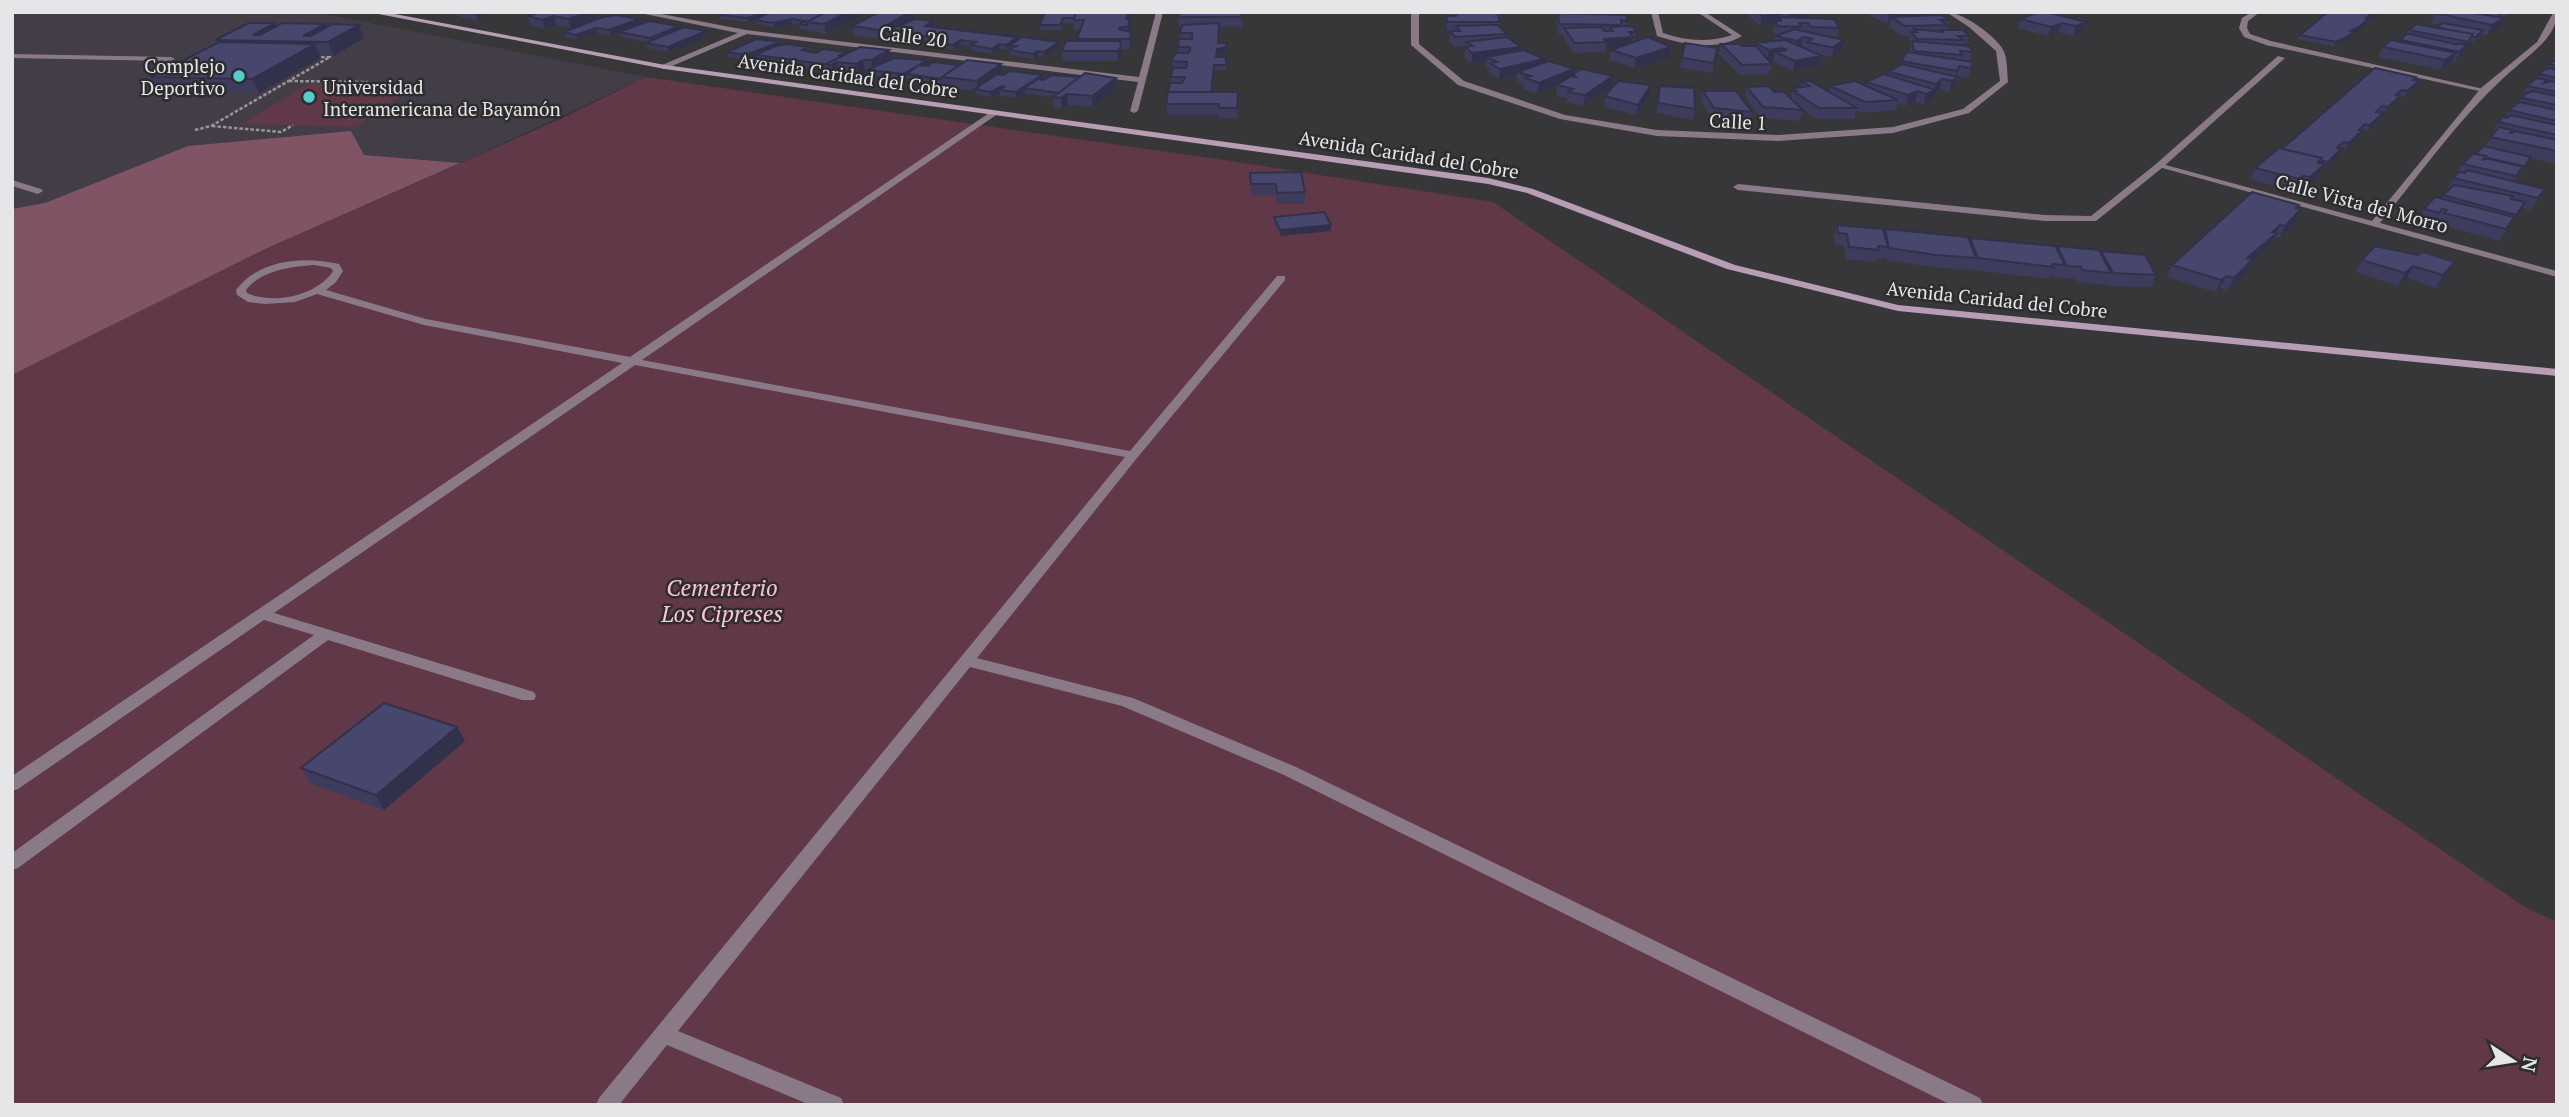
<svg xmlns="http://www.w3.org/2000/svg" width="2569" height="1117" viewBox="0 0 2569 1117" font-family="'PT Serif',serif">
  <rect width="100%" height="100%" fill="#373639"/>
  <!-- built -->
  <path fill="#423d47" d="M12,12h302l332,65 -186,86 -97,-8 -351,54z"/>
  <!-- green -->
  <path fill="#603848" d="M646,77l571,82 276,43 1032,705 32,15v183h-2545v-730l251,-125 302,-133z
    M309,84l108,2 -62,41 -114,-3z"/>
  <!-- forest -->
  <path fill="#805365" d="M351,131l13,24 96,8 -197,87 -251,125v-166l33,-6 143,-57z"/>
  <g fill="none" stroke-linecap="round" stroke-linejoin="round">
    <!-- path -->
    <path stroke="#979699" stroke-width="2.5" stroke-dasharray="3.5 2" stroke-linecap="butt" d="M289,81l78,1 -5,3
      M212,126l69,6 12,-7
      M195,130l16,-4 119,-69h-14"/>
    <!-- lane -->
    <path fill="#8a7987" fill-rule="evenodd" d="M2252,12h8l-12,9 -1,7 3,6 21,7 217,49 -4,2 -218,-47 -22,-8 -5,-9 3,-10z
      M12,54l159,3 4,2 -4,2 -159,-3z
      M2278,56l7,2 -123,110 -66,53h-51l-307,-31 -5,-3 5,-3 307,31 46,1 65,-52z
      M992,111l7,2 -357,247 488,91 147,-175h8v4l-148,178 -160,200 156,40 163,69 684,331 3,7h-32l-667,-330 -162,-69 -152,-39 -292,364 163,67 3,7h-34l-143,-60 -48,60h-23l3,-7 526,-641 -490,-92 -361,248 260,79 2,4 -2,4h-12l-194,-60 -310,228 -6,2v-17l302,-218 -50,-15 -246,169 -6,2v-15l610,-413 -198,-38 -107,-31 -22,8 -30,2 -17,-2 -11,-7 -1,-5c23,-31 68,-34 103,-26l4,7 -7,11 -10,8 100,29 204,38zM314,265l17,3 2,3c-16,25 -60,34 -86,22l-1,-3c16,-20 44,-23 68,-25z
      M12,180l29,9 2,2 -5,3 -26,-8z"/>
    <!-- street -->
    <path fill="#8a7987" fill-rule="evenodd" d="M635,12h16l95,18 393,47 17,-65h7l-25,99 -4,2 -4,-2 8,-29 -391,-48 -82,35h-3v-4l76,-32z
      M1411,12h8v32l45,37 101,34 92,15 121,5 115,-8 70,-18 37,-28 -4,-30 -27,-24 -23,-15c16,0 47,22 56,36 6,8 5,25 6,34l-39,31 -76,20 -115,8 -121,-5 -97,-17 -102,-34 -47,-40z
      M1651,12h7l5,21c23,8 46,10 69,2l-35,-23h8l37,24c-25,15 -58,9 -85,0z
      M2557,12c0,24 -24,40 -40,54 -53,45 -93,103 -137,157l177,48v6l-402,-111 7,-2 210,57 109,-133 56,-46 16,-29z"/>
    <!-- secondary -->
    <path fill="#b89eb4" fill-rule="evenodd" d="M368,12h16l281,53 823,113 45,11 202,76 163,40 659,64v7l-659,-65 -171,-42 -200,-76 -39,-9 -823,-115z"/>
  </g>
  <!-- wall -->
  <path fill="#3d3c5d" d="M455,12h35l-12,9 -21,-5z
    M705,12h155l1,4 -35,18 -26,-5 -1,-4 -7,-1 -17,3 -19,-3 -1,-4 -6,2 -28,-3 -1,-3z
    M912,12l1,8 20,1 1,5 -2,1 85,10 1,3 41,2v5l-14,10 -7,-1 -4,3 -24,-4 -1,-7 -2,2 -7,-1 -7,5 -22,-4v-4h-3l-7,-1 -7,5 -23,-3v-5l1,-1 -8,-1 -8,5 -20,-3v-5l-8,-1 -1,-1 -7,4 -26,-3 -2,-10z
    M1045,12l87,5 -2,4v11h1l1,10 -2,7h-9l1,9 -4,3h-55l-1,-10 15,-10v-2l3,-9h-6v-7h-11l-2,7h-21v-5z
    M1242,12v15h-23l-1,16h9v5l-1,4 -9,2v3h9v13h-12l-2,22h26l-1,26 -18,1v-4h-52l-1,-11 17,-22h-12v-5l15,-10 -14,-1 -1,-5 17,-8v-1h-10v-5l14,-8v-1h-12l1,-11h-2l-1,-10z
    M1448,12h53l-1,14 7,8 -1,3 15,13 23,13 30,6v4l39,3 -1,10 -29,20 -16,-4v-4l-11,-2 1,-10 -20,7 -14,-4 1,-5 -7,-2v-8l-18,5 -10,-5v-5l-3,-2v-6l-15,2 -7,-6 2,-11 -12,1 -5,-6 1,-10h5h-8l-1,-5z
    M1565,12h62l-1,15 10,5 -2,9h-2v2l39,4 -1,10 -35,11 -26,-8 2,-10 7,-3 -12,1 -1,4 -32,1 -10,-16 1,-3h-6l-1,-12 1,-9z
    M1740,12h69l-1,6 31,10 -2,9h-3l8,12 -10,8 -13,-2 3,1 -2,10 -27,5 -20,-9 1,-4 -6,1 4,5 -3,10 -29,1 -21,-21 2,-10 20,2h13l1,-3 20,-2 1,-5 -3,-5 2,-7 -15,2 -11,-10v-3l-6,1z
    M1862,12h66l-1,4 22,4 -2,10 22,6 -3,9 6,7 -3,9 4,1 -5,16 -12,-2 -1,11 -6,5 -9,-3 -4,3 -3,8 -9,4 -9,-2 -9,4 -8,-3 -2,7 -34,3 -6,-3 -2,9h-38l-16,-12 3,3 -3,11 -39,-3 -16,-21 2,-10 27,5 17,6 2,-10 8,-1 1,-6 27,11 1,-6 35,-1 1,-3 22,-6 1,-4 12,-7v-4l8,-8 2,-9 -2,-2 1,-6h-7l-14,-9 1,-3h-3l-17,-8 1,-4z
    M2328,12l46,7 -5,1 -2,3 -10,9 -4,1 -1,3 -5,5 -13,6 -37,-8 3,-4z
    M2436,12h78l-1,2 -4,-1 -4,4 -5,-1 -1,1 5,1 -5,9 -12,8 -6,-1 -8,8 -4,-1 -7,13 -7,8 -3,-1 -1,2 -11,7 -62,-13 5,-10 17,-5 9,-12 29,-2 3,-3 -10,-2z
    M528,16l69,2 -4,1 1,2 45,-2 1,5 -30,11 -13,-2 -20,7 -11,-3 -2,-5 19,-7 -12,3 -14,-3 -12,4 -14,-4z
    M2021,19l65,3 -3,10 -10,4 -15,-4 -10,4 -30,-8z
    M276,26l50,1 38,11 -30,18h-14l1,2 -62,35 -101,-2 -7,-14 66,-34 -2,-3z
    M680,29l28,7 -39,16 -22,-4 -1,-5 1,-1 -26,-5 -2,-5z
    M780,42l1,3 27,2 1,5 7,1 30,-1v2l43,-4 2,9 37,7 73,-2 1,10 -1,1 41,5 37,-3 37,1 1,10 -24,19 -25,-2 -6,4 -8,-1 -1,-11 -28,-3v-2l-9,6 -16,-2v-3l-9,4 -15,-3v-3l-33,-4v-3l-35,-5v-1l-3,1 -37,-4 -1,-5h-2l-7,4 -19,-2 -6,3 -5,-1 -1,-4 -70,-10 -1,-4 -10,4 -18,-3 -1,-5z
    M1685,43l32,5 -5,25 -32,-5z
    M2557,52v112l-26,-6 -17,23 31,8 -14,21 -9,-2 -23,33 -61,-17 1,-3 -3,-1 -3,4 -15,-3 6,-12 17,-10 8,-9 -2,-1 16,-25 22,-18 9,-13 -1,-1 5,-10 7,-5 4,-7 10,-8 8,-16 11,-8 5,-8 4,-1z
    M2416,77l-1,3 1,6 -11,11 -6,-2 -2,6 -12,11 -6,-1 -1,1 5,1 -3,6 -12,12 -6,-1 -2,6 -14,13 -5,-2 -2,2v6l-14,12h-2l-4,8 -15,14 -6,-2 -5,4 -43,-12 5,-11 27,-19z
    M1660,86l35,23 -2,11 -37,-7z
    M1703,91l49,21 -2,11 -38,-4 -11,-18z
    M1605,96h44l-13,19 -32,-8z
    M1250,173l55,19v12h-28l-1,-9 -25,1z
    M2298,209h3l-5,12 -17,17 -4,-1 -4,8 -19,17 -5,10 -19,18 -8,-2 -4,4 -49,-15 5,-12z
    M1274,217l57,14 -51,5 -6,-13z
    M1837,225l47,7 1,-3 84,12 1,-3 86,10 1,-2 43,7 1,-2 55,24 -5,12 -43,-1 -1,-3 -1,2 -28,-3 -2,-3 -14,-1 -1,-2 -1,2 -10,-2 -1,3 -75,-9 -1,-3 -1,3 -40,-3 -46,-7 -1,-4 -1,3h-8v3l-30,-3 -2,-13 -9,-1 -1,-9z
    M2362,260l93,2 -7,13 -12,13 -29,-10 -9,8 -42,-14z
    M457,727l8,14 -81,69 -74,-27 -9,-15z"/>
  <!-- shaded-wall -->
  <path fill="#32314c" d="M475,12h15l-12,9z
    M586,12h9l2,6 -4,1 1,3 -23,6 -3,-9z
    M764,12h15l-30,10 -1,-4z
    M848,12h12l1,4 -35,18 -2,-10z
    M909,12h3l1,8 -26,11v4l-7,4 -1,-9z
    M1129,12h3v5l-2,4 1,8 -2,7 -1,-9 -2,-8z
    M1774,12h8l-2,7 -1,-2 -2,7 -2,-3v3l-15,2 2,-10z
    M1801,12h8l-1,6 -21,5 2,-9z
    M1918,12h10l-3,9 -34,-4 -1,7h-3l3,-9z
    M2379,12h3l-8,7 -5,1 -2,3 -10,9 -4,1 -1,3 -5,5 -13,6 2,-5 33,-27z
    M554,16l3,9 -12,4 -3,-9z
    M2504,18l-5,9 -12,8 5,-10z
    M639,19l1,5 -30,11 -1,-5z
    M791,19l1,5 -17,3 -2,-4z
    M933,21l1,5 -9,5v-5z
    M2086,22l-3,10 -10,4 3,-10z
    M275,23l6,14 -28,-2z
    M2062,23l-4,9 -10,4 3,-9z
    M325,24l5,14 -27,-2z
    M359,25l5,13 -30,18 -6,-14z
    M679,26l2,5 -30,12 -1,-5z
    M596,28l1,5 -20,7 -1,-5z
    M706,31l2,5 -39,16 -1,-5z
    M1131,32l1,10 -2,7v-10z
    M923,36l1,4 -8,5 -1,-4z
    M1017,37l1,5 -9,4v2l-2,2 -1,-5z
    M1633,37l-1,9 -26,2 1,-6 -3,-3z
    M1803,37l-2,10 -6,3 2,-9z
    M960,40l1,5 -7,5 -1,-5z
    M1844,40l-2,9 -10,8 2,-10z
    M780,42l1,5 -35,13 -1,-5z
    M1059,42v5l-14,10 -1,-5z
    M1227,43l-1,9 -9,2 -1,8 1,-13z
    M315,44l6,14 -62,35 -7,-14z
    M999,44l1,5 -7,5 -1,-5z
    M2467,44l-5,10 -7,8 5,-10z
    M1521,47l-1,10h-33l-1,4 -15,2 1,-10z
    M1671,47l-1,10 -35,11 1,-10z
    M1121,48l1,10 -4,3 -1,-10z
    M1781,48l-1,6 -5,-2 -1,6 -7,1 2,-9z
    M889,50l2,9 -18,11 -2,-10z
    M1037,51l1,5 -4,3 -1,-5z
    M846,52l1,5 -10,5 2,10 -6,3 -2,-10 7,-9z
    M2456,53l-5,10 -11,7 5,-10z
    M1822,56l-2,10 -27,5 2,-10z
    M1544,59l-1,10 -25,3 -1,2 -18,5 1,-10z
    M863,60l2,10 -7,4 -2,-10z
    M927,60l1,6 -8,4 -1,-5z
    M1001,64l1,10 -22,16 -2,-1 -1,-8z
    M1959,66l-4,21 -6,5 3,-11 3,-2z
    M1574,69l-2,11 -35,13 2,-10z
    M1042,75v5l-18,8 1,4 -9,6v-6z
    M1613,76l-1,10 -29,20 2,-11z
    M1116,78l1,10 -24,19 -1,-11z
    M1942,79l-2,10 -4,3 -3,8 -9,4 2,-10 8,-3 2,-7z
    M2419,81l-3,5 -11,11 2,-6z
    M1651,85l-2,11 -13,19 2,-10z
    M1002,86v5l-3,-1 1,3 -9,4 -1,-5z
    M1918,91l-3,11 -9,4 2,-11z
    M1067,94l1,11 -6,4 -1,-11z
    M2400,96l-3,5 -12,11 3,-5z
    M2383,113l-3,6 -12,12 2,-6z
    M2363,130l-3,6 -14,13 3,-6z
    M2341,149l-2,6 -14,12 3,-5z
    M2325,164l-6,11 -15,14 6,-12z
    M2303,176l-5,11 -5,4 6,-12z
    M2301,209l-5,12 -17,17 6,-12z
    M1331,225v6l-51,5v-6z
    M2280,225l-9,20 -19,17 -5,10 -19,18 6,-12 13,-20z
    M2455,262l-7,13 -12,13 7,-13z
    M2413,266l-6,12 -9,8 7,-13z
    M2226,276l-6,12 -4,4 5,-12z
    M457,727l8,14 -81,69 -8,-15z"/>
  <!-- building -->
  <path fill="#47466c" stroke="#32314c" stroke-width="2" d="M540,12h51l-23,7 -14,-3 -12,4 -14,-4z
    M725,12h39l-16,6 -28,-3z
    M771,12h55l-19,10v3l-8,-1 6,-3 -14,-2 -18,4 -18,-3z
    M826,12h22l-24,12 -17,-2z
    M879,12h30l-30,18 -27,-4z
    M1045,12h31l-2,6h-11l-3,7h-20z
    M1076,12h53l-3,7h4l-2,8h-8l-1,2 12,3 -1,7h-53l7,-19h-10z
    M1180,12h62l-1,5h-63z
    M1456,12l42,1 2,9h-11l2,3h7l9,9 -52,3 -5,-6h10l-4,-5 32,-1 -1,-3h-40l-1,-6h10z
    M1757,12h20l4,2 -19,2z
    M1885,12h33l-28,3z
    M2039,12h7l40,10 -10,4 -14,-3 -11,4 -30,-8z
    M2328,12h51l-3,3h-7l-3,3h3l-10,9 -9,4 4,1 -5,4 -13,6 -36,-7z
    M2436,12h32l36,6 -12,7 -57,-12z
    M2468,12h28l5,1 -4,4z
    M1558,13l68,2 1,6 -6,-1v5l-62,-1z
    M616,15l23,4 -30,11 -13,-2 -20,7 -12,-3 36,-14z
    M1941,15l8,5h-9l7,5 -42,1 -14,-9z
    M1779,17l55,2 5,9 -28,-1 -3,-4h-9l2,4 -23,-1 -3,-5h6z
    M915,19l18,2 -8,5 92,11 -11,8 -7,-1 -7,5 -21,-4 5,-3 -9,-1 -7,-1 -7,5 -22,-3 7,-5 -15,-1 -8,5 -20,-4 6,-4 -14,-2z
    M649,21l30,5 -29,12 -31,-6z
    M249,23h26l-22,12h7l22,-12 43,1 -22,12h8l21,-12 27,1 -31,17 -113,-2z
    M1219,23l-1,20h9l-1,4 -9,2 -1,8h10v8h-12l-3,27h-43l2,-9h12l3,-6h-14l2,-9h13l1,-3v-3l-16,-1 5,-8h12l2,-3v-3h-12l1,-8h13v-6h-12l2,-8z
    M2442,23l41,7 -7,7h-5l2,-3 -35,-6z
    M2416,24l57,10 -5,8 -59,-12z
    M1632,26l4,6h-7l4,5 -29,2 3,3 -32,1 -11,-15 37,-1 3,4h9l-3,-4z
    M684,27l22,4 -38,16 -22,-4z
    M1794,29l50,11 -10,7h-5l-22,-5 5,-3 -9,-2 -6,4 -21,-5z
    M1914,29l30,3 -3,-2h22l6,6h-11l5,4 -46,-1 -6,-7h6z
    M2406,34h4l44,10h13l-7,8 -59,-12z
    M1022,37l37,5 -15,10 -7,-1 -4,3 -24,-4 7,-4h-7z
    M1507,37l14,10 -49,6 -7,-6 8,-1 -7,-4z
    M1648,37l23,10 -35,11 -25,-8z
    M756,39l24,3 -35,13 -18,-3z
    M1786,40l36,16 -27,5 -20,-9 12,-2 -6,-2 -12,2 -14,-7z
    M2391,40l65,13 -11,7 -62,-13z
    M1066,41h54l1,7 -4,3h-55z
    M1912,41l58,5 2,6 -12,-1 2,4 -48,-4z
    M219,42l96,2 -63,35 -101,-2z
    M1685,43l32,5 -3,15 -32,-5z
    M786,44l22,3 -6,3 14,3 7,-4 23,3 -8,4h4l-16,8 4,1 -74,-10 17,-8z
    M1721,44h18l2,2h15l16,18 -30,1z
    M860,47l29,3 -18,10h-8l-7,4 -19,-2 -6,3 -5,-1z
    M1524,50l20,9 -44,10 -10,-6 7,-1 -10,-5z
    M1907,52l66,10 -2,6 -12,-2 -2,5 -56,-10z
    M894,58l33,2 -8,5 9,1 6,-4 25,3 -17,12v2l-35,-5 10,-8 -13,8 -37,-4z
    M2557,59v7l-8,-2z
    M967,60l34,4 -24,17 -35,-4z
    M1549,61l25,8 -35,14 -14,-5 6,-2 -13,-4z
    M1902,64l56,13 -6,4 -10,-2 -6,5 -47,-12z
    M2375,68l41,9 -3,3 6,1 -12,10 -5,-1 -6,5 4,1 -12,11 -6,-1 -6,6 7,1 -13,12 -5,-1 -6,6h4l-14,13 -6,-1 -6,6 4,1 -13,13 -5,-1 -3,2 2,-5 -40,-9z
    M2550,68l7,2v8l-17,-4 3,-4z
    M1581,69l32,7 -28,19 -17,-3 5,-3 -16,-4 14,-9 5,1 -3,-3z
    M1010,71l32,4 -26,17 -17,-2 5,-3 -2,-1 -12,6 -15,-3 22,-15 6,1z
    M1085,73l31,5 -24,18 -25,-2 -6,4 -8,-1z
    M1884,74l52,16 -10,4 -8,-3 -10,4 -42,-13z
    M1051,75l28,2 -20,16 -35,-5 14,-9 6,1z
    M2536,78l11,2 -3,3 7,-2 6,2v9l-30,-6z
    M1618,81l33,4 -13,20 -33,-9z
    M1802,81h8l47,27h-38l-26,-17h4l-4,-3 17,-2z
    M1855,81l43,19 -33,2 -35,-16z
    M1660,86l34,2 1,21 -37,-6z
    M1769,86l5,6h10l19,18 -40,-3 -16,-20z
    M1703,91h33l16,21 -38,-4z
    M2533,91l24,5v9l-35,-7 4,-5z
    M1168,92h70l-1,16h-18v-4h-53z
    M2519,102l38,8v11l-48,-11z
    M2510,115l47,10v10l-59,-13 5,-6 4,2z
    M2499,127l13,3 -2,3h2l3,-2 42,9v11l-66,-14z
    M2484,146l47,11 -7,10 -40,-9 2,-2 -11,-2z
    M2279,148l43,10 -4,4 7,2 -15,13 -7,-1 -4,3 -44,-11z
    M2473,153l13,3 -4,4 6,-2 35,8 -7,10 -53,-12z
    M2467,170l78,19 -7,9 -85,-20 6,-6 6,1z
    M1301,172l4,20 -28,1 -1,-9h-25l-1,-11z
    M2454,185l59,11 -2,3 14,3 -9,13 -73,-20z
    M2252,192l47,13 -3,3 5,1 -16,17 -5,-1 -3,3 -5,4 5,1 -30,25 6,1 -19,19 -8,-2 -5,4 -49,-15z
    M2435,197l79,20 -8,12 -62,-16 3,-3 -5,-1 -3,4 -15,-4z
    M1324,212l7,13 -51,5 -6,-13z
    M1837,225l46,4 5,18 -10,-1 1,4 -30,-3 -2,-13 -9,-1z
    M1885,229l83,8 8,21 -40,-3 -47,-7z
    M1970,238l85,8 10,19 -13,-1 1,3 -75,-9z
    M2057,246l42,4 12,23 -28,-3 -2,-3 -14,-1z
    M2375,246l43,9 5,-3 32,10 -12,13 -30,-9 -8,7 -43,-13z
    M2101,251l44,4 11,20 -43,-2z
    M384,703l73,24 -81,68 -75,-27z"/>
  <!-- markers -->
  <g fill="#54cdc9" stroke="#2d2c2f" stroke-width="2.5">
    <circle cx="239" cy="76" r="7"/>
    <circle cx="309" cy="97" r="7"/>
  </g>
  <g text-anchor="middle" dominant-baseline="central" stroke-width="5" stroke-linejoin="round" paint-order="stroke">
    <!-- far-street labels -->
    <g font-size="19" fill="#e6e5e8" stroke="#2d2c2f">
      <text transform="translate(913 36) rotate(7)">Calle 20</text>
      <text transform="translate(848 75) rotate(8)">Avenida Caridad del Cobre</text>
      <text transform="translate(1738 121) rotate(3)">Calle 1</text>
      <text transform="translate(1409 154) rotate(9)">Avenida Caridad del Cobre</text>
      <text transform="translate(2362 203) rotate(15)">Calle Vista del Morro</text>
      <text transform="translate(1997 299) rotate(6)">Avenida Caridad del Cobre</text>
    </g>
    <!-- far-poi labels -->
    <g font-size="19" fill="#e6e5e8" stroke="#2d2c2f" text-anchor="end">
      <text x="225" y="65">Complejo<tspan x="225" dy="22">Deportivo</tspan></text>
      <text x="323" y="86" text-anchor="start">Universidad<tspan x="323" dy="22">Interamericana de Bayamón</tspan></text>
    </g>
    <!-- park labels -->
    <g font-size="23" font-style="italic" fill="#fec1d8" stroke="#2d2c2f">
      <text x="722" y="587">Cementerio<tspan x="722" dy="26">Los Cipreses</tspan></text>
    </g>
  </g>
  <!-- border -->
  <rect width="2569" height="1117" fill="none" stroke="#e6e5e8" stroke-width="28"/>
  <!-- north arrow -->
  <g transform="translate(2513 1061) rotate(102)" stroke="#2d2c2f" stroke-width="5" paint-order="stroke">
  <path d="M0-5L12 26L0 18L-12 26Z" fill="#e6e5e8"/>
  <text y="-10" font-size="19" font-weight="bold" text-anchor="middle" fill="#e6e5e8">N</text>
  </g>
</svg>
